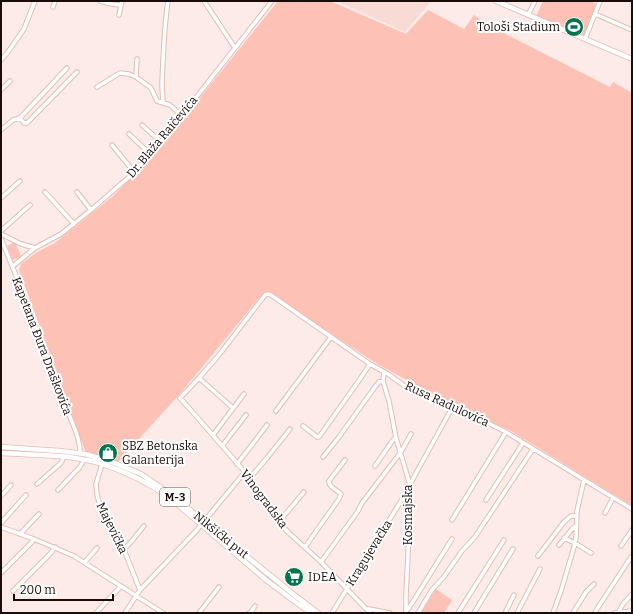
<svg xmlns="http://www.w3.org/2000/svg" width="633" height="614" viewBox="0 0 633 614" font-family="Bitter,serif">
  <rect width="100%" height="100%" fill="#fcebe8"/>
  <!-- built -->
  <path fill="#f9dbd5" d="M337,1h94l-26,31z"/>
  <!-- green -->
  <path fill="#fdc1b5" d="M278,1h52l76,33 22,-24 36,19 10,-14 14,10 122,62 3,-5 19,11v413l-121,-75 -73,-34 -59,-32 -112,-73 -8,6 -81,98 -61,67 -30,-7 -68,-186 2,-6 16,-12 18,-9 57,-46 40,-40z
    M543,1h48l6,3 -13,32 -48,-19z
    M15,242l6,14 -8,4 -6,-14z
    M436,589l16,11 -8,13h-23z"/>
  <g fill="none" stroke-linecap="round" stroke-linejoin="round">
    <defs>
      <path id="minor" d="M100,1l11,3 10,1
        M204,1l31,47
        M53,7l2,-6
        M595,14l37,16
        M119,15l3,-14
        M528,15l7,-14
        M585,39l15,-38
        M1,60l7,-8 16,-23 11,-28
        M136,77l1,-18
        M97,87l23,-14 9,1 7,3 15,11 6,13 13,4 12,11
        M1,90l9,-9
        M163,103c0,-6 -1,-12 -1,-19 1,-27 2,-56 6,-83
        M20,118l4,5h3l50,-51
        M142,125l19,17
        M1,130l12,-10 7,-2 47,-50
        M129,134l22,21
        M112,145l22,27
        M45,192l29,32
        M77,192l14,18
        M1,198l19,-17
        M1,231l29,-26
        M1,234l20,10 14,4
        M1,239c22,51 40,104 60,157 6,15 20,42 19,57
        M13,266l22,-18 26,-14 30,-24 38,-33 32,-35 111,-141
        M384,372l-1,9 6,20 7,37 14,47v31l-1,10 -1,28 -2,41v18
        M199,378l34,30
        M276,411l55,-74
        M303,426l14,11h2l41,-58 10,-15
        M213,435l31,-41
        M222,446l24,-31
        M323,457l16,-20 36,-50 4,-5 4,-1
        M102,464l-6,20 1,11 2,7 20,35 21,53
        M237,464l21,-27 9,-12
        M375,466l18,-26 3,-2
        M250,478l17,-20 23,-29
        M37,484l24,-21 3,-6
        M58,490l22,-23 4,-7
        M1,496l10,-11
        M486,500l37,-57
        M605,513l8,-15
        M452,520l54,-88
        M279,522l25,-30
        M1,523l25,-28
        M1,527l33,12 40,17 89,57
        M20,534l19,-20
        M564,538l11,5 16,10
        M559,545l13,-16 4,-3
        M621,546l11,-16
        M305,547l34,-48 2,-5 -1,-1c-4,-3 -12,-7 -11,-12l16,-21
        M124,549l6,-6 14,-17
        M538,556l26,-34 7,-6h5
        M85,562l12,-14
        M321,562l37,-51 4,-8 39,-51 10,-18
        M1,573l31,-31 2,-3
        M13,591l38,-38 4,-6
        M366,609h3l21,4
        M406,611l3,-3 43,-69
        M96,613l25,-27
        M125,613l15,-23 57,-60 47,-57
        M199,613l20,-26
        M249,613l2,-1 4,-6
        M332,613l74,-120 9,-18 37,-67
        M370,613l-49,-51 -32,-29 -17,-18 -22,-37 -53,-61 -17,-19 19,-20 20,-23 46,-60 3,-1 3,1 99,69 18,10 18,13 23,11 59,25 18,9 126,77
        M418,613l14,-23 11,-12 19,-27 13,-14 58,-88
        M458,613l46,-73
        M474,613l39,-64
        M505,613l9,-18
        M517,613l23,-44
        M553,613l8,-22 13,-44 2,-9 1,-27 7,-31
        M573,613l13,-21 8,-8
        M595,613l2,-4 34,-52
        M614,613l18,-2
        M618,613l5,-9 9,-10"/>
      <path id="major" d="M496,1l136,58
        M1,447l59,4 25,3 27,8 29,12 28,19 124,101 25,19
        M1,453c31,2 64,1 95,9 26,8 52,20 74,36l95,81 25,19 21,15"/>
    </defs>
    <!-- minor casing -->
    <use href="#minor" stroke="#e4bcb4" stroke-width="5.5"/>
    <!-- major casing -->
    <use href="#major" stroke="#e4bcb4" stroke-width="6"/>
    <!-- minor -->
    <use href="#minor" stroke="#fff" stroke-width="3.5"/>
    <!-- major -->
    <use href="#major" stroke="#fff" stroke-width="4.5"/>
  </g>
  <!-- icons -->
  <defs>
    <symbol id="stadium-disc" viewBox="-11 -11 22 22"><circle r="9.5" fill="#01734d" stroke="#fff"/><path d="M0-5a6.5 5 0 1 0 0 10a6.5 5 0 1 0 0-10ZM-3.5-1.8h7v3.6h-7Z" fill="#fff"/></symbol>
    <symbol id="shop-disc" viewBox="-11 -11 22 22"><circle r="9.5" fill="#01734d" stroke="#fff"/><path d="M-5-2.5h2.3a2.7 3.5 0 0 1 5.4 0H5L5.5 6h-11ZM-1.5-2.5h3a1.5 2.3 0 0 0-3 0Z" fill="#fff"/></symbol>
    <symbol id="supermarket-disc" viewBox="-11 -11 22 22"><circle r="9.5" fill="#01734d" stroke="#fff"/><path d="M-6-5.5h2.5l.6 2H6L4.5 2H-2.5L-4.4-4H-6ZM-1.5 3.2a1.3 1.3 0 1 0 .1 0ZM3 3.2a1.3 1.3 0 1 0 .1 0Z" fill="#fff"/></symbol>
  </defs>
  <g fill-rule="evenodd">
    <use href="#stadium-disc" x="563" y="16" width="22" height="22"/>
    <use href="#shop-disc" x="97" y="442" width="22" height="22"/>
    <use href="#supermarket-disc" x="283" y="566" width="22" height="22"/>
  </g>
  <g text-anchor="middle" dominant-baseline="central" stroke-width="4" stroke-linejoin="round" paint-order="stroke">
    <!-- shield labels -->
    <rect fill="#fff" stroke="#5e5554" stroke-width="1" x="160" y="488" width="30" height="18" rx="3"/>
    <g font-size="11" font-weight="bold" fill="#190c0a">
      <text x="175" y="497">M-3</text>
    </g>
    <!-- poi labels -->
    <g font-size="12" fill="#190c0a" stroke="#fff" text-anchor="start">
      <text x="560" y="27" text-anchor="end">Tološi Stadium</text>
      <text x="122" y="446">SBZ Betonska<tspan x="122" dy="14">Galanterija</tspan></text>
      <text x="308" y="577">IDEA</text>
    </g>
    <!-- street labels -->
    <g font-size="12" fill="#190c0a" stroke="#fff">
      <text transform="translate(162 137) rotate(-50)">Dr. Blaža Raičevića</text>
      <text transform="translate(42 346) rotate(69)">Kapetana Đura Draškovića</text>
      <text transform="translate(447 404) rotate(25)">Rusa Radulovića</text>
      <text transform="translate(264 499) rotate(53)">Vinogradska</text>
      <text transform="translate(408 515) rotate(-90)">Kosmajska</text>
      <text transform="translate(112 528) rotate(64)">Majevička</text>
      <text transform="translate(221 535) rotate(39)">Nikšićki put</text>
      <text transform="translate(369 553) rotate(-58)">Kragujevačka</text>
    </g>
  </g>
  <!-- border -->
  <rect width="633" height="614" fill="none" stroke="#190c0a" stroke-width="4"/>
  <!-- scale -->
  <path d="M14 594v6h99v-6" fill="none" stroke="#190c0a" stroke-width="2"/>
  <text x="20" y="594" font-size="12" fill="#190c0a" stroke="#ffffff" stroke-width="3" paint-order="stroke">200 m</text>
</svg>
